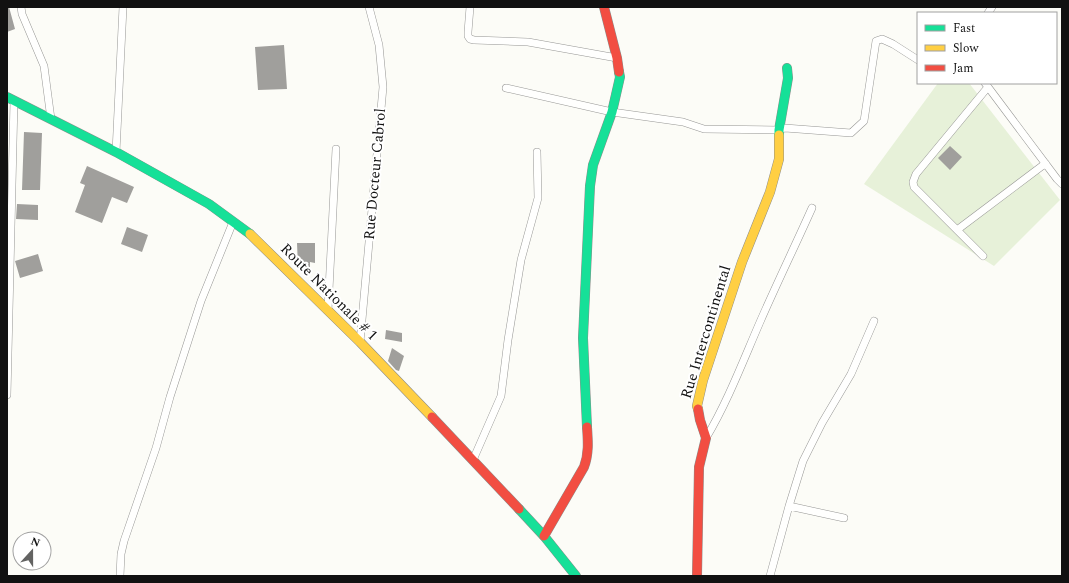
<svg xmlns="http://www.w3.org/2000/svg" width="1069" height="583" viewBox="0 0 1069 583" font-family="Spectral,serif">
  <rect width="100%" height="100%" fill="#fcfcf7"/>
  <!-- green -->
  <path fill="#e7f1d9" d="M938,83h31l91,117 -66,66 -130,-82z"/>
  <!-- building -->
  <path fill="#a09f9c" d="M9,7l6,22 -8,3v-24z
    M284,45l3,44 -29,1 -3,-43z
    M24,132l18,1 -2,57h-18z
    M950,146l12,11 -12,13 -12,-12z
    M87,166l47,21 -7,16 -15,-6 -10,26 -27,-11 10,-27 -5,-2z
    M17,204l21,1v15l-22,-1z
    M127,227l21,8 -6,17 -21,-8z
    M297,243h18v20l-5,-1v5h-12z
    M38,254l5,17 -23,7 -5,-17z
    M386,330l16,3v9l-17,-3z
    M392,348l12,8 -5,15 -3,-1 -8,-9z"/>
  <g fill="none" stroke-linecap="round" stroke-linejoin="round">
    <defs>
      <path id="street" d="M21,7l1,7 22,52 7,53
        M470,7l-2,25v4l2,3 4,1 54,2 89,16
        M988,13l4,-6
        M985,83l72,96 5,5
        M506,88l106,24 71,10 21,7 75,1 6,-2 66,5 13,-12 12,-80 6,-2 11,5 25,16
        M116,152l7,-145
        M957,230l85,-64 4,-2
        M983,256l-69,-69 -1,-5 3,-8 72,-87
        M328,310l8,-161
        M360,342l23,-255 -4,-42 -10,-38
        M7,395l7,-294
        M706,438c22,-37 37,-77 54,-116 17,-39 35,-76 52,-114
        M473,460l28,-64 7,-56 13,-80 17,-62 -1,-46
        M789,506l55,12
        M120,576l1,-22 3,-13 32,-93 14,-51 31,-96 32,-79
        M770,576l19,-70 14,-45 19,-38 29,-49 23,-53"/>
      <path id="fast" d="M7,97l109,55 93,52 41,30
        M779,135v-5l9,-52 -1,-10
        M587,427l-4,-89 7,-152 3,-21 19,-53 8,-35 -1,-5
        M519,509l25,27 32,40"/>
      <path id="slow" d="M250,234l110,108 72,75
        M698,409l-1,-3 6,-26 39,-118 28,-70 9,-33v-24"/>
      <path id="jam" d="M604,7l13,51 2,14
        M432,417l87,92
        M544,536l40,-69c5,-13 4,-26 3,-40
        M697,576l2,-109 7,-29 -6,-18 -2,-11"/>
    </defs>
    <!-- street casing -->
    <use href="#street" stroke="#979795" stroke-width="8"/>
    <!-- fast casing -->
    <use href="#fast" stroke="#8d8d8b" stroke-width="10"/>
    <!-- slow casing -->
    <use href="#slow" stroke="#8d8d8b" stroke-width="10"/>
    <!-- jam casing -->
    <use href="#jam" stroke="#8d8d8b" stroke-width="10"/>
    <!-- street -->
    <use href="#street" stroke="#fffffe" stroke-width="7"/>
    <!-- fast -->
    <use href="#fast" stroke="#16e098" stroke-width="9"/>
    <!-- slow -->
    <use href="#slow" stroke="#ffcf43" stroke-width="9"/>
    <!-- jam -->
    <use href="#jam" stroke="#f24e42" stroke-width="9"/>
  </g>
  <g text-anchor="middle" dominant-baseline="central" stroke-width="4" stroke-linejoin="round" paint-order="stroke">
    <!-- street labels -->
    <g font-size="15" fill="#111" stroke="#fff">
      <text transform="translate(375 174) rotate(-85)">Rue Docteur Cabrol</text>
      <text transform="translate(329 292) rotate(45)">Route Nationale # 1</text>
      <text transform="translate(706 332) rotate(-73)">Rue Intercontinental</text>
    </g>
  </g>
  <!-- border -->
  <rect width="1069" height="583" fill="none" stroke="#111111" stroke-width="16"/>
  <!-- legend -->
  <rect x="917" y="12" width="140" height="72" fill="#ffffff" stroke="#a0a0a0"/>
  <rect x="925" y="25" width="20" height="6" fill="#16e098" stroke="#a0a0a0"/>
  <text x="953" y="32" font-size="12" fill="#111111">Fast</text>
  <rect x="925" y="45" width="20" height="6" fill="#ffcf43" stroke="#a0a0a0"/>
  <text x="953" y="52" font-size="12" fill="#111111">Slow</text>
  <rect x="925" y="65" width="20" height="6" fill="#f24e42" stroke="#a0a0a0"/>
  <text x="953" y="72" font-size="12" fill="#111111">Jam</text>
  <!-- north arrow -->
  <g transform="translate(32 551) rotate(21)"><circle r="19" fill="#ffffff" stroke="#a0a0a0"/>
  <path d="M0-3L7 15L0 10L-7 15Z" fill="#636362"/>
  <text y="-6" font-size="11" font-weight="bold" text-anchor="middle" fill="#111111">N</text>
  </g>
</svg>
